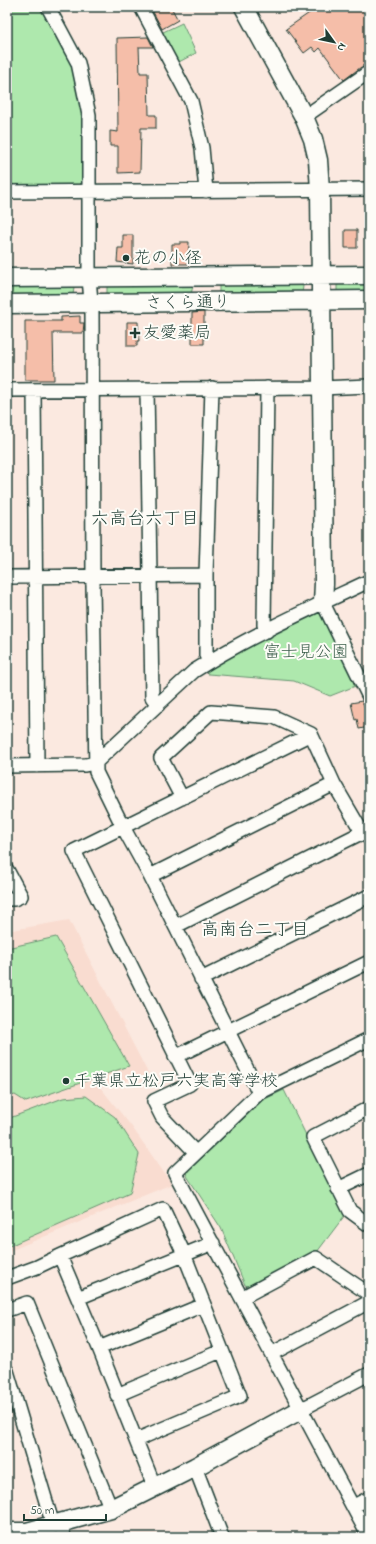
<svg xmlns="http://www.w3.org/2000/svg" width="376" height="1544" viewBox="0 0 376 1544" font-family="'Indie Flower','Klee One',sans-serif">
  <rect width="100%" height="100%" fill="#fbe9e0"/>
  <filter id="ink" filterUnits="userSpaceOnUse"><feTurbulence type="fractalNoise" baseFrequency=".025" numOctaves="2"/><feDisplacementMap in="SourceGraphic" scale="8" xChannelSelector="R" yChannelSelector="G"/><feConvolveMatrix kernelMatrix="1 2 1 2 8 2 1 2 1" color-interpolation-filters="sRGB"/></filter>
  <g filter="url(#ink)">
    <!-- built -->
    <path fill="#f9dcd0" d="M69,920l80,155 -49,12 32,40 40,57 -165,68v-321z"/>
    <!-- green -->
    <path fill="#aee8ad" stroke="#669270" d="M7,7h34l32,61 11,49 -1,64 -7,7h-69z
      M182,23l14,30 -19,10 -16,-30z
      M369,281v14l-32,-2v-10z
      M7,284l65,1 2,2 -1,8 -66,3z
      M191,284l2,2 -2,8h-84v-9z
      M302,284l1,2 -1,8h-83v-9z
      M319,612l39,73 -28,11 -36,-15 -86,-7 -3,-5 65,-34z
      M56,937l73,129 -103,36 -11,-7 -8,2v-149z
      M284,1090l61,125 -28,37 -66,35 -6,-2 -24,-57 -34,-52 1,-5 75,-71z
      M86,1096l29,21 24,37 -9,39 -123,54v-128l56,-21z"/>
    <!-- building -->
    <path fill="#f5bea9" stroke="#1f3d34" d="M162,7h9l7,13 -16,9 -9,-17z
      M318,7h51v54l-25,19 -24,-32 -4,4 -4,-5 -8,6 -18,-24z
      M148,37l5,10h-14l1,26h8l1,42h7v13h-15l-1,44 -22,1v-27h-8v-15l8,1 -1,-94z
      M345,230h12v18h-12z
      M123,235h10v29l-16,-2 1,-14h5z
      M180,242h9l-1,22h-16v-20h8z
      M204,312v32h-12v-31z
      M80,316v7h4l-1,10h-30l1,47h-29v-59h36v-4z
      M127,322h11l1,19h-2v5h-10z
      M362,701l4,9 3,1v16l-10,2 -2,-10 -2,1 -4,-17z"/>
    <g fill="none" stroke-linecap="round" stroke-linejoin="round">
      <defs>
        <path id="street" d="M48,7l30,56 11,52v163l3,35 1,272 3,187 27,55 27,49 109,217
          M141,7l50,94 11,47 4,43
          M304,117l65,-45
          M7,192l362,-3
          M147,389l5,308 6,8
          M7,390l314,-2 48,-2
          M34,390l3,376
          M7,577l199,-2
          M323,603l46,94
          M267,631l-3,-6 3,-237
          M209,661l-3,-6v-80l6,-187
          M7,766l78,-1 10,-2 99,-92c55,-35 116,-62 175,-90
          M182,798l-21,-40 50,-46 63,5 37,17 23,50 28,48 7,6
          M7,870l14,26 -7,3h-7
          M150,876l184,-92
          M176,926l193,-97
          M201,979l168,-83
          M369,1039l-110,54 -84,80 194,364
          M175,1057l194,-95
          M369,1108l-56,29 37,74 19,14
          M196,1153l-34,-36 -8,-16 36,-17 -116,-233 237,-117
          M338,1189l31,-15
          M60,1256l39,92 56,140
          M7,1278l30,-11 23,-11 103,-47 21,45 56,142 -104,44
          M243,1297l73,-39 53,36
          M78,1298l135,-55
          M7,1310l20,-7 84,206
          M99,1348l104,-43
          M273,1353l96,-51
          M7,1371l46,154
          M117,1395l104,-44
          M302,1409l67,-35
          M195,1467l27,70
          M354,1506l15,-8
          M61,1524l3,13"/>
        <path id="secondary" d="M244,7l60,110 9,22 5,21 2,29 4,394 -1,20
          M7,278l362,-3
          M7,304l362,-4
          M7,1532h20l84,-23 84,-42 107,-58"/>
      </defs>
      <!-- street casing -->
      <use href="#street" stroke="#1f3d34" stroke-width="16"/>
      <!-- secondary casing -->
      <use href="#secondary" stroke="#1f3d34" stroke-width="21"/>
      <!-- street -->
      <use href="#street" stroke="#fdfcf7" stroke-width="13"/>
      <!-- secondary -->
      <use href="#secondary" stroke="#fdfcf7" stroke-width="18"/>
    </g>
  </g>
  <!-- markers -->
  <g fill="#1f3d34" stroke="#fdfcf7" stroke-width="1.5">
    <circle cx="126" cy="258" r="4"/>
    <path d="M133 327h4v4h4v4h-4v4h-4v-4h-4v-4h4z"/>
    <circle cx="66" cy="1081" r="4"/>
  </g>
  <g text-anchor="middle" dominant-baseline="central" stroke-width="4" stroke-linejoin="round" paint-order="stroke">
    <!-- poi labels -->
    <g font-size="17" fill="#1f3d34" stroke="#fdfcf7" text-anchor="start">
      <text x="134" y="258">花の小径</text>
      <text x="143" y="333">友愛薬局</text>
      <text x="74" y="1081">千葉県立松戸六実高等学校</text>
    </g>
    <!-- street labels -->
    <g font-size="17" fill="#1f3d34" stroke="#fdfcf7">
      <text transform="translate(188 303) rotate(-1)">さくら通り</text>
    </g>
    <!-- park labels -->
    <g font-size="17" fill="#3c5f4c" stroke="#fdfcf7">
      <text x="306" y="652">富士見公園</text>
    </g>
    <!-- neighbourhood labels -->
    <g font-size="18" fill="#1f3d34" stroke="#fdfcf7">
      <text x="145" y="520">六高台六丁目</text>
      <text x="255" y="931">高南台二丁目</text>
    </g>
  </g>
  <!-- margin -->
  <rect width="376" height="1544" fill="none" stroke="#fdfcf7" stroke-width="24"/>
  <rect x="12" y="12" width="352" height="1520" fill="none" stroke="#1f3d34" stroke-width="1.5" filter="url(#ink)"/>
  <!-- north arrow -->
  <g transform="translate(334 42) rotate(123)" stroke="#fdfcf7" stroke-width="3" paint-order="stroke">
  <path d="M0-3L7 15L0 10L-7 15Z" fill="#1f3d34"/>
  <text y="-6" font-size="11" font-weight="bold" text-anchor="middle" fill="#1f3d34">N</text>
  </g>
  <!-- scale -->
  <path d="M24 1514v6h82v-6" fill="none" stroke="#1f3d34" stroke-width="2"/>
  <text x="30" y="1514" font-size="12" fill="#1f3d34" stroke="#fdfcf7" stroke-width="3" paint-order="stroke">50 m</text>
</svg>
